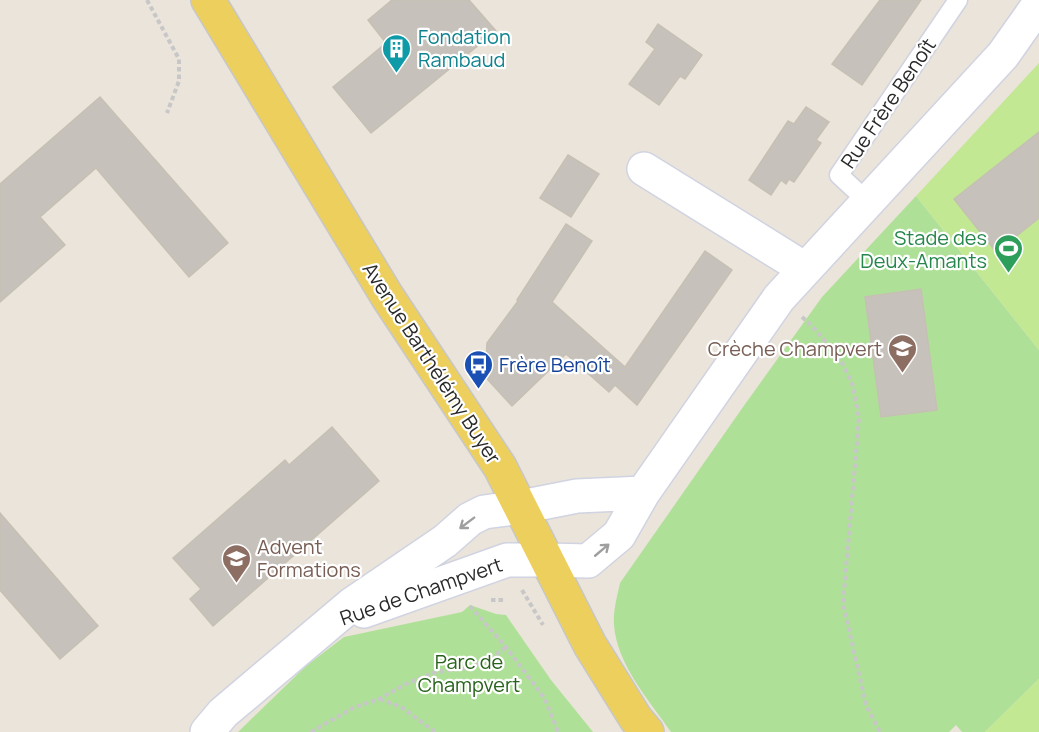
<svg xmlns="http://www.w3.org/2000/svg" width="1039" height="732" viewBox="0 0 1039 732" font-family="Manrope,sans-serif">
  <rect width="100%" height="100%" fill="#ebe4da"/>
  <!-- green -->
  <path fill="#afe098" d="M916,196l123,154v329l-54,53h-23l-6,-7 -7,7h-278c-22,-32 -54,-67 -57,-107 -1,-14 3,-28 6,-42l123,-176 79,-110z
    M470,605l26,9 10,1 45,65 42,52h-355l68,-66 38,-29 118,-25z"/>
  <!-- pitch -->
  <path fill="#c2e893" d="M1039,63v287l-123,-154z
    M1039,679v53h-54z"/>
  <!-- building -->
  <path fill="#c6c1ba" stroke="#c6c0b4" stroke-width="1.5" d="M392,0h77l27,31 -125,102 -38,-46 53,-44 -18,-23z
    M880,0h41l-59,85 -30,-21z
    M658,24l44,31 -17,24 -5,-3 -21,29 -30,-21 26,-35 -9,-7z
    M100,97l128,146 -39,34 -93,-109 -56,49 25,28 -65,57v-118z
    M806,107l23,15 -13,18 5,3 -27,39 -5,-3 -3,5 -5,-4 -10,15 -22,-15 39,-59 6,3z
    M1039,132v86l-43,34 -42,-53z
    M568,155l31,19 -28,43 -31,-19z
    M566,224l26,17 -40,61 73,65 80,-116 27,19 -95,135 -22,-20 -6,7 -43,-38 -54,52 -33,-36 7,-7 1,-20 31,-42 -1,-1z
    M921,289l16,121 -56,7 -16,-120z
    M332,427l47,54 -166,145 -23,-27 11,-10 -28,-31 112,-98 4,5z
    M0,513l98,113 -38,33 -60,-69z"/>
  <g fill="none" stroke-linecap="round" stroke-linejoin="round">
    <defs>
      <path id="lane" d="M867,201l-28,-26 119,-175"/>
      <path id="street" d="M644,169l161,100
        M521,507l56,-11 66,-3
        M548,560l40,1 31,-26 24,-42 136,-195 224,-243 36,-51"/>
      <path id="secondary" d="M364,611l143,-51h41
        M207,732l16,-19 128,-108 94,-64 25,-22 14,-7 37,-5"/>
      <path id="primary" d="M208,0l179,296 113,171 90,178 46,74 11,13"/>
    </defs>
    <!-- lane casing -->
    <use href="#lane" stroke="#d0d3e1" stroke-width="21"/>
    <!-- street casing -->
    <use href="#street" stroke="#d0d3e1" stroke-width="36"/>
    <!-- secondary casing -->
    <use href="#secondary" stroke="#d0d3e1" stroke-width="36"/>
    <!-- primary casing -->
    <use href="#primary" stroke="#c7c7c7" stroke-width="36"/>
    <!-- path -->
    <path stroke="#c7c7c7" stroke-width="4" stroke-dasharray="4.5 3" stroke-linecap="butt" d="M147,0l32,59v22l-12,32
      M802,317l10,9 27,31 13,26 7,35 -16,185 23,102 14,27
      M522,590l21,35
      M491,600h14
      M470,606l36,41 39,52 13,33
      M380,699l21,8 34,25
      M311,732l42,-24 26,-9 27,-15 30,-12 36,-5 21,-10 13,-10"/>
    <!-- lane -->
    <use href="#lane" stroke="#fff" stroke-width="18"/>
    <!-- street -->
    <use href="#street" stroke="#fff" stroke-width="33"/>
    <!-- secondary -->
    <use href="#secondary" stroke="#fff" stroke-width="33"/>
    <!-- primary -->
    <use href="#primary" stroke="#edcf5d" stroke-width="33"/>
  </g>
  <!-- one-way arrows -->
  <defs><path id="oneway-shaft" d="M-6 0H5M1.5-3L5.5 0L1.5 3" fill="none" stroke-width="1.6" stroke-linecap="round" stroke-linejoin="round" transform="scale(1.5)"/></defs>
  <g stroke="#9f9f9f">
    <use href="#oneway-shaft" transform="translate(467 523) rotate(143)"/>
    <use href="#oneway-shaft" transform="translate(602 550) rotate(-40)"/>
  </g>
  <!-- icons -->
  <defs>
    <symbol id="building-pin" viewBox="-11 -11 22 30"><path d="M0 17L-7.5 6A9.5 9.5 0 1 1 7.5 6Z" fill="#0f9aa8" stroke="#fff"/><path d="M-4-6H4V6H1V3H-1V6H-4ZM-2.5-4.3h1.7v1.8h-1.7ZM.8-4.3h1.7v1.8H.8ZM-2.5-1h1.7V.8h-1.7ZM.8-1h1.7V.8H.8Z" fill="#fff"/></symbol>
    <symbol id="stadium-pin" viewBox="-11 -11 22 30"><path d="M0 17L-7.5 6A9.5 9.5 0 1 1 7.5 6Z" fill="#2e9e5b" stroke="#fff"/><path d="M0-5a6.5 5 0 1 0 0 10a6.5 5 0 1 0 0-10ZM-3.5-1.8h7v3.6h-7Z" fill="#fff"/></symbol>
    <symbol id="school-pin" viewBox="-11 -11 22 30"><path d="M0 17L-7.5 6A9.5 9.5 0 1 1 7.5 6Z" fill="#8d6e63" stroke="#fff"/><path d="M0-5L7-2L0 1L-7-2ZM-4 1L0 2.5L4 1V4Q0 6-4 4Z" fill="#fff"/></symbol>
    <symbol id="bus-pin" viewBox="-11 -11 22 30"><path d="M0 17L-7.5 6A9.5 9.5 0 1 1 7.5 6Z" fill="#1a4fb4" stroke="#fff"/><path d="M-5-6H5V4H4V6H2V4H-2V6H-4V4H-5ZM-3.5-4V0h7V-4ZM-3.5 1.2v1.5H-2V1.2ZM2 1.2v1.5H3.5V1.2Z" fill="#fff"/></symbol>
  </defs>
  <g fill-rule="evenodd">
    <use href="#building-pin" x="380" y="32" width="33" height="45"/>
    <use href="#stadium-pin" x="992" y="232" width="33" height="45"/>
    <use href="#school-pin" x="886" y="332" width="33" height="45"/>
    <use href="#bus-pin" x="462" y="348" width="33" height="45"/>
    <use href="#school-pin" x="220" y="542" width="33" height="45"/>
  </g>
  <g text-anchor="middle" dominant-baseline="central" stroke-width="4.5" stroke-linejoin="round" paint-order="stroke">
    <!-- culture labels -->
    <g font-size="20" fill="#0d838f" stroke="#fff" text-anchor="start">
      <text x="418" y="36">Fondation<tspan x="418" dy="23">Rambaud</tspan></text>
    </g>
    <!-- street labels -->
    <g font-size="20" fill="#292929" stroke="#fff">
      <text transform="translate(888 103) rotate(-56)">Rue Frère Benoît</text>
      <text transform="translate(432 363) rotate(57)">Avenue Barthélémy Buyer</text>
      <text transform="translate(421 591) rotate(-19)">Rue de Champvert</text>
    </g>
    <!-- leisure labels -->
    <g font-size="20" fill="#27864d" stroke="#fff" text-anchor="end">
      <text x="987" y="237">Stade des<tspan x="987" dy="23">Deux-Amants</tspan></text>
    </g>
    <!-- education labels -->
    <g font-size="20" fill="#785e54" stroke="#fff" text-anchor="end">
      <text x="882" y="348">Crèche Champvert</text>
      <text x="257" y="546" text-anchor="start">Advent<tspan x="257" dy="23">Formations</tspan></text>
    </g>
    <!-- transit labels -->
    <g font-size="20" fill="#164399" stroke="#fff" text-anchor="start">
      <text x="499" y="364">Frère Benoît</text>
    </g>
    <!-- park labels -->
    <g font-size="20" fill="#28631b" stroke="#fff">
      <text x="469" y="661">Parc de<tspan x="469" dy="23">Champvert</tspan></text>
    </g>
  </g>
</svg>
